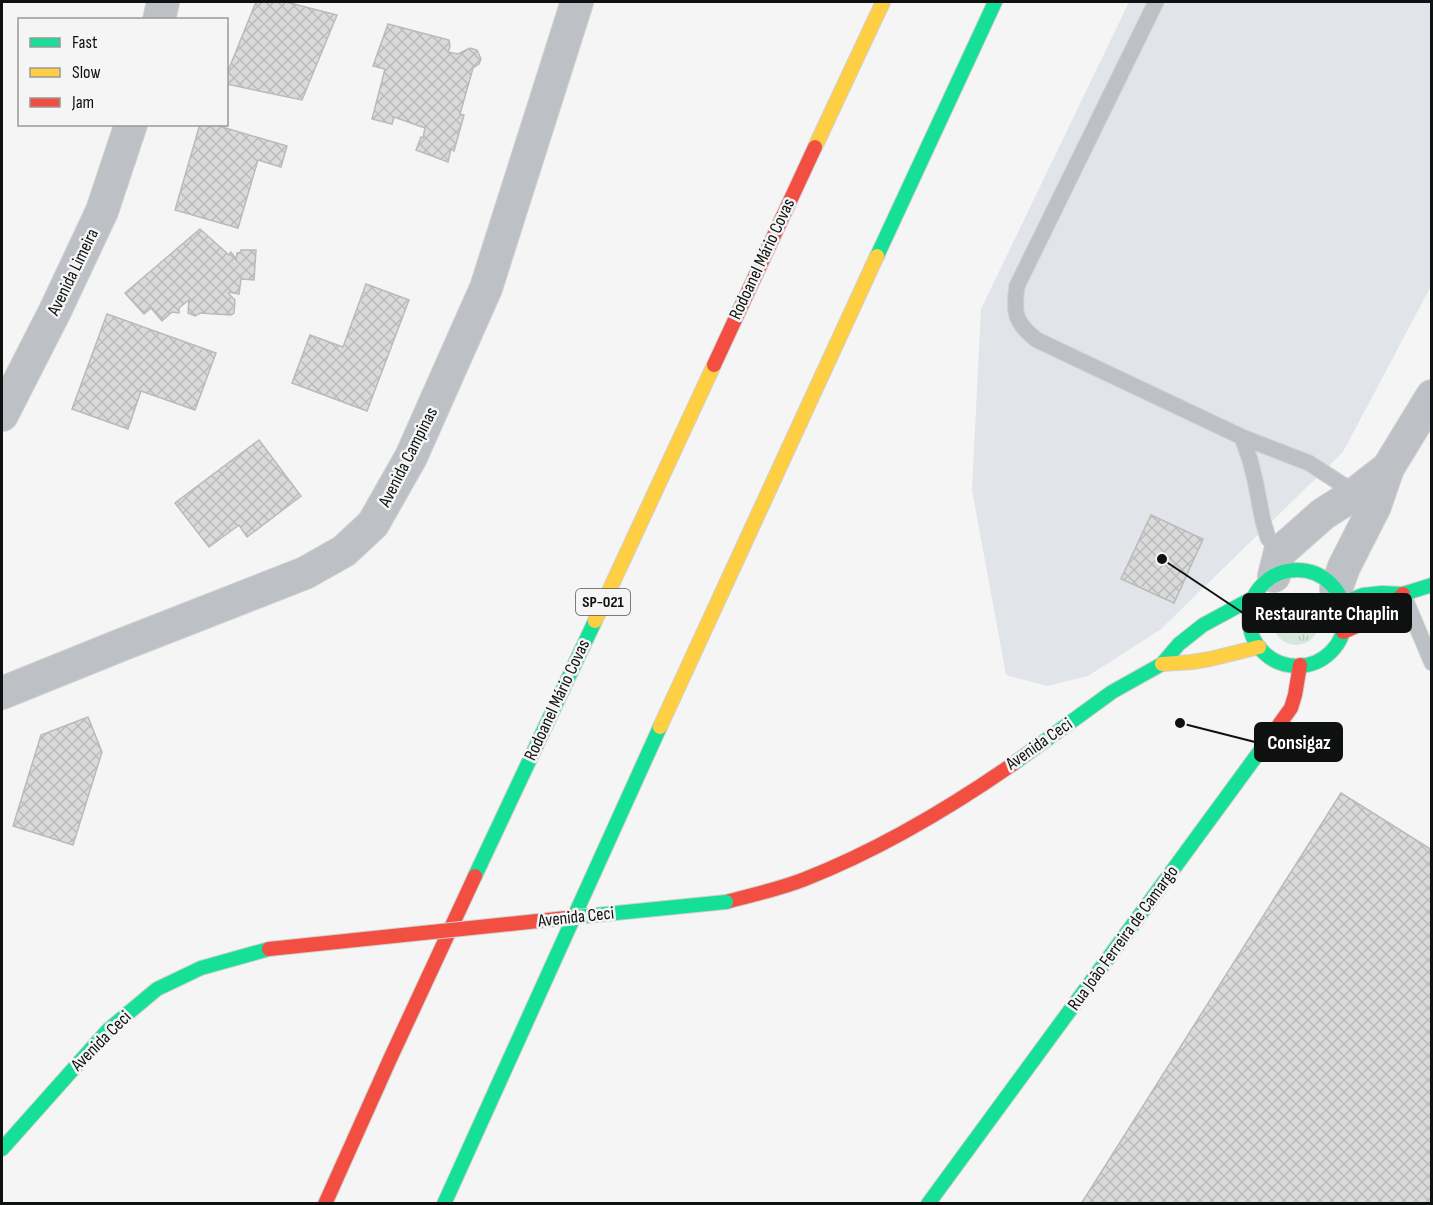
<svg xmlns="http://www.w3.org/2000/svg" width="1433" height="1205" viewBox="0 0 1433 1205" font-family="'Sofia Sans Condensed',sans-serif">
  <defs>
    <pattern id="grass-tufts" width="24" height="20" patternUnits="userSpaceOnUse" patternTransform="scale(1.5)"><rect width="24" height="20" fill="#d7e7de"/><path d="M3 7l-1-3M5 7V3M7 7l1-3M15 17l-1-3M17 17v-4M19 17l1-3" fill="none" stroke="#b7c5bd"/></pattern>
    <pattern id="building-cross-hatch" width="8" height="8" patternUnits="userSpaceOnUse" patternTransform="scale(1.5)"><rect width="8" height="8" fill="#dadada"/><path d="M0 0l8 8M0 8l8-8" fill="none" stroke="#bababa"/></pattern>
  </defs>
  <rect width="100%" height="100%" fill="#f5f5f6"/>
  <!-- built -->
  <path fill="#e1e4e8" d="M1129,2h302v284l-88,166 -183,178 -72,46 -41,10 -41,-11 -34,-185 9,-181z"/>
  <!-- grass -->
  <path fill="url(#grass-tufts)" d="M1273 622a23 23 0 1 1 46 0a23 23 0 1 1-46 0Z"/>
  <!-- building -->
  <path fill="url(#building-cross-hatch)" stroke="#bababb" stroke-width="1.5" d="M256,2h30l51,13 -35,85 -76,-16v-8z
    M388,24l61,16 1,6 -2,6 10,2 12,-6 7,2 4,9 -2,5 -6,4 -13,46 4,1 -10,36 -3,-2 -3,13 -32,-12 5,-13 2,1 2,-10 -31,-11 -2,7 -20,-5 13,-50 -12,-3z
    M200,124h12l75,22 -6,21 -23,-7 -20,68 -63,-18z
    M200,229l29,26 2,-3 5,7 1,-6 4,-1v-2h15l-2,30 -13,-1 -2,15 -10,-2v2l6,6 -1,13 -3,2 -31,-2 -5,3 -7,-3 1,-13 -10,8v5l-7,-1 -10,9 -11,-13 -7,6 -19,-21z
    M366,284l43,16 -42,111 -75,-28 18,-48 33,12z
    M107,314l109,39 -21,57 -54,-19 -13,38 -56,-20z
    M259,440l42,56 -54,41 -8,-12 -30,22 -34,-44z
    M1151,515l52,24 -29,64 -53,-24z
    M88,717l14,35 -29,93 -60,-19 28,-91z
    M1341,793l91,57v354h-351z"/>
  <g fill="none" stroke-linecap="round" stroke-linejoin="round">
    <defs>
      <path id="lane" d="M1156,2l-139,284c-4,27 -2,37 20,54l205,97 67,26 48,31
        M1242,437l8,23 5,20 8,41 5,17 12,14
        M1403,594l29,69"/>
      <path id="street" d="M159,20l4,-18
        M2,415l53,-104 47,-100 29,-87
        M1274,576l6,-24 43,-38 33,-21 32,-25
        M1336,589l8,-22 31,-61 13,-38 44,-72
        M2,693l119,-48 184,-72 39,-22 29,-27 38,-67 75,-169 91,-286"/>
      <path id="fast" d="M877,256l118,-254
        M1249 618a48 48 0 1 1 96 0a48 48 0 1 1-96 0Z
        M1343,603l20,-8 19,-2 21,1 29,-9
        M1013,764l99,-72 50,-28 17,-20 24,-19 50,-27
        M475,876l120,-255
        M2,1149l106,-119 49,-41 44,-21 68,-19
        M444,1204l216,-477
        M928,1204l343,-468"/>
      <path id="slow" d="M815,147l68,-145
        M595,621l119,-256
        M1162,664l30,-2 18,-3 49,-12
        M660,727l217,-471"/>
      <path id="jam" d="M714,365l101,-218
        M1343,632l27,-12 16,-9 17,-17
        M1271,736l20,-28 4,-13 5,-30
        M726,902c26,-7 54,-13 79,-23 74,-29 143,-70 208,-115
        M325,1204l65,-145 85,-183"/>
    </defs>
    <!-- lane casing -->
    <use href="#lane" stroke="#d0d0d1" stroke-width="17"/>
    <!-- street casing -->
    <use href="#street" stroke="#d0d0d1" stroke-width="34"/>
    <!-- fast casing -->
    <use href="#fast" stroke="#d0d0d1" stroke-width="16"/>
    <!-- slow casing -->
    <use href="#slow" stroke="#d0d0d1" stroke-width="16"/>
    <!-- jam casing -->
    <use href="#jam" stroke="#d0d0d1" stroke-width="16"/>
    <!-- lane -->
    <use href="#lane" stroke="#bdc1c6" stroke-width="15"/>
    <!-- street -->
    <use href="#street" stroke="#bdc1c6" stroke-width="32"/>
    <!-- fast -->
    <use href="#fast" stroke="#16e098" stroke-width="14"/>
    <!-- slow -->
    <use href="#slow" stroke="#ffcf43" stroke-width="14"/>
    <!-- jam -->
    <use href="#jam" stroke="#f24e42" stroke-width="14"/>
    <defs>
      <path id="fast-bridge" d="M576,917l150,-15"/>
      <path id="jam-bridge" d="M269,949l307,-32"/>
    </defs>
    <!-- fast-bridge casing -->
    <use href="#fast-bridge" stroke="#d0d0d1" stroke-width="16" stroke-linecap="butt"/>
    <!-- jam-bridge casing -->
    <use href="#jam-bridge" stroke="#d0d0d1" stroke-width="16" stroke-linecap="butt"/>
    <!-- fast-bridge -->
    <use href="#fast-bridge" stroke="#16e098" stroke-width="14"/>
    <!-- jam-bridge -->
    <use href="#jam-bridge" stroke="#f24e42" stroke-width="14"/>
  </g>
  <g text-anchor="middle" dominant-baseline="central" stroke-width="5" stroke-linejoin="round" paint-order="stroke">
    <!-- shield labels -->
    <rect fill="#f5f5f6" stroke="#545555" stroke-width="1.5" x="576" y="589" width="54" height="26" rx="4.5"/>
    <g font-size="16" font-weight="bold" fill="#0f1010">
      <text x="603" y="602">SP-021</text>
    </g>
    <!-- street labels -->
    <g font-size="18" fill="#0f1010" stroke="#f5f5f6">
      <text transform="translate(762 259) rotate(-65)">Rodoanel Mário Covas</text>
      <text transform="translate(73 272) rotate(-64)">Avenida Limeira</text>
      <text transform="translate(408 457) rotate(-63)">Avenida Campinas</text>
      <text transform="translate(557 700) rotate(-65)">Rodoanel Mário Covas</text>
      <text transform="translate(1039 744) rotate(-35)">Avenida Ceci</text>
      <text transform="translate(576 917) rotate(-6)">Avenida Ceci</text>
      <text transform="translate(1123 938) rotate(-54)">Rua João Ferreira de Camargo</text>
      <text transform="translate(101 1041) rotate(-45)">Avenida Ceci</text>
    </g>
  </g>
  <!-- callouts -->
  <path fill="none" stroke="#0f1010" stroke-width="2" d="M1162 559L1243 613M1180 723L1255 742"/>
  <g fill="#0f1010" stroke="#f5f5f6" stroke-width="2">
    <circle cx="1162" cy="559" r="6"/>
    <circle cx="1180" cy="723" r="6"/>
  </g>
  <g fill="#0f1010" stroke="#0f1010" stroke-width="2">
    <rect x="1243" y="594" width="168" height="38" rx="6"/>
    <rect x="1255" y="723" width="87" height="38" rx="6"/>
  </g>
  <g font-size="20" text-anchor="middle" font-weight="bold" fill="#fff">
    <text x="1327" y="620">Restaurante Chaplin</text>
    <text x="1299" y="749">Consigaz</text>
  </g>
  <!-- border -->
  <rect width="1433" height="1205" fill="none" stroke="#0f1010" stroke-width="6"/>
  <!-- legend -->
  <rect x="18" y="18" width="210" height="108" fill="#f5f5f6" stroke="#99999a" stroke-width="1.5"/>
  <rect x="30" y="38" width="30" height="9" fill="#16e098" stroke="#99999a" stroke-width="1.5"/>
  <text x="72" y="48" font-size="18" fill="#0f1010">Fast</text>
  <rect x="30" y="68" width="30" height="9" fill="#ffcf43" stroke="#99999a" stroke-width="1.5"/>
  <text x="72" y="78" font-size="18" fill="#0f1010">Slow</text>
  <rect x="30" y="98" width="30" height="9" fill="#f24e42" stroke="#99999a" stroke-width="1.5"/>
  <text x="72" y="108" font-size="18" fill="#0f1010">Jam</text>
</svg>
